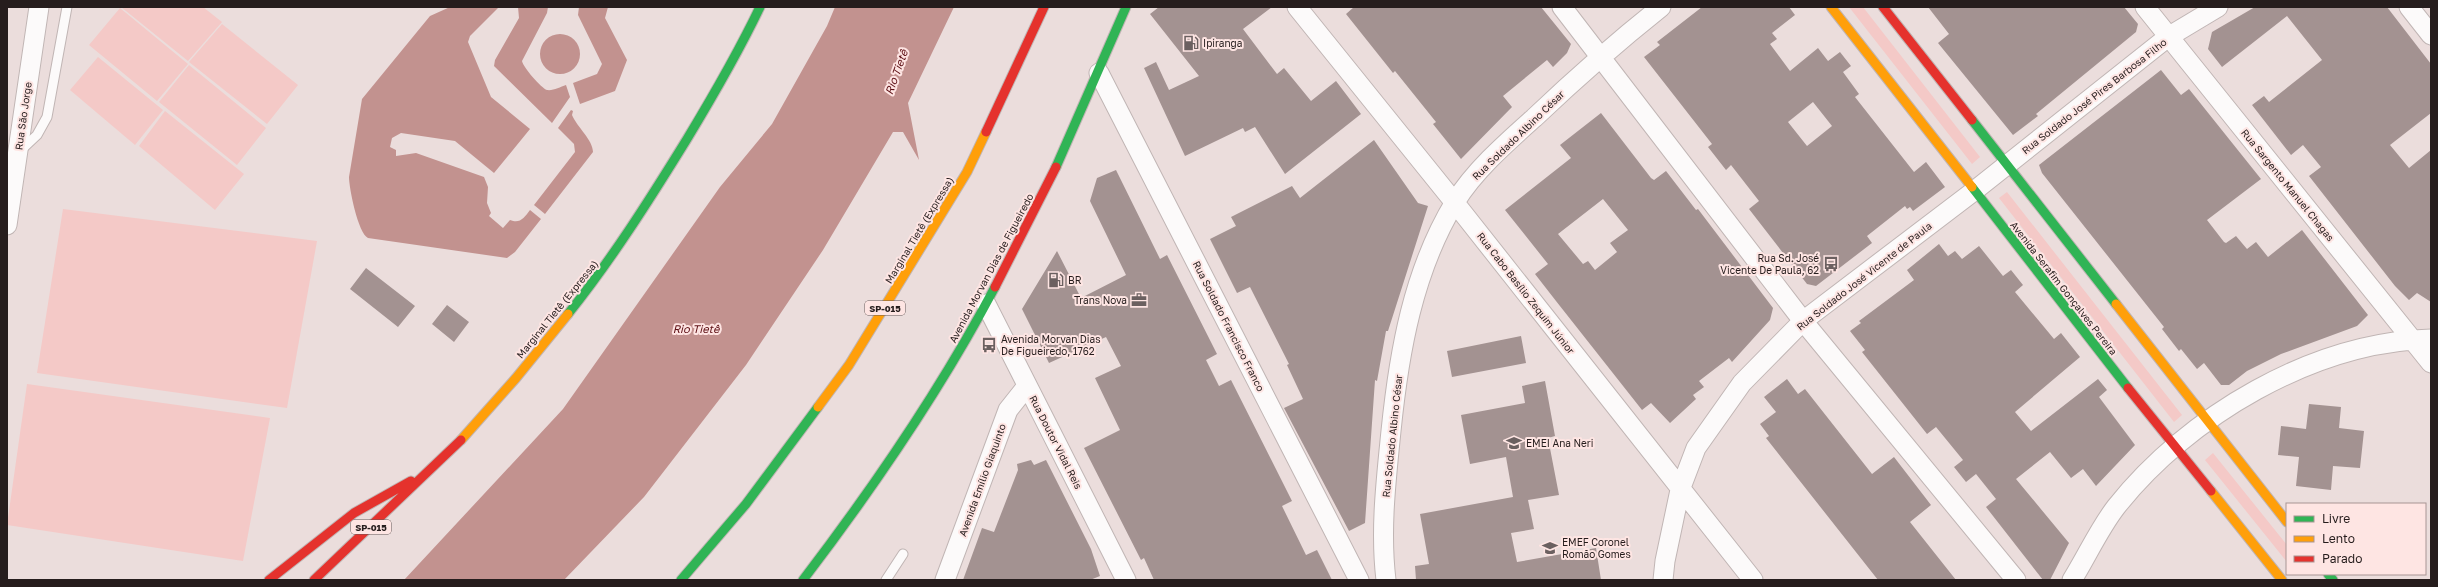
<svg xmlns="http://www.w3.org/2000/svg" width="2438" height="587" viewBox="0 0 2438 587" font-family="'Golos Text',sans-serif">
  <rect width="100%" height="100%" fill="#ebdddc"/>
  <!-- green -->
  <path fill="#f4c9c7" d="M121,7h82l19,15 -34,39z
    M1849,7h14l117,150 -8,7z
    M120,8l68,56 -31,37 -68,-56z
    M222,24l76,61 -31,39 -78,-62z
    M98,57l65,53 -28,35 -65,-55z
    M189,65l77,63 -29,37 -78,-63z
    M165,111l79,63 -29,36 -76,-64z
    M2007,192l175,223 -8,7 -175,-224z
    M63,209l254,32 -30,167 -250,-35z
    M27,384l243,34 -27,143 -236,-36z
    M2213,453l74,92v17l-82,-102z"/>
  <!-- water -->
  <path fill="#c2928f" d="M450,7h49l-29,29 -2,6 23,55 39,32 -36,44 -39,-32 -54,-8 -9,5 -2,9 6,3v6l20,-3 68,24 4,10 -1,16 4,10 -2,3 14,12 7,-8c10,4 14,-2 20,-10l11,9 -26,33 -8,6 -139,-20c-10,-5 -19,-50 -19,-61l13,-78 68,-83z
    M518,7h30l-1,6 -25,48c1,6 19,27 25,29 6,1 13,-3 19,-5l4,12 -18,26 -58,-57 1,-6 24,-42z
    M579,7h29l-3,11 22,42 -12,31 -35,13 -7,-21 24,-9 5,-10 -24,-49z
    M835,7h119l-46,96 11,57 -16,-28h-10l-70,118 -77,115 -102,132 -80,83h-160l159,-171 157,-222 52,-63 55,-98z
    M540 54a20 20 0 1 1 40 0a20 20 0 1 1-40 0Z
    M571,110l2,1 -1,4c5,12 21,25 21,37l-48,62 -11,-9 41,-53 -1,-8 -16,-16z"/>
  <!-- building -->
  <path fill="#a39291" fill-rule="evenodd" d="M1159,7h113l-29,22 34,45 7,-6 27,33 25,-20 25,33 -76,60 -30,-47 -10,5 -2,-4 -58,28 -41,-88 12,-6 13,28 30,-14 -49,-62z
    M1354,7h187l30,37 -4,9 -14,14 -6,-7 -44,36 9,11 -51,52 -28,-35 3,-2 -41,-51 -2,2 -47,-59z
    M1702,7h87l6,8 -23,18 5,6 -7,5 20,27 28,-23 10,13 12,-9 11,14 -8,6 16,22 -4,3 59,75 12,-10 19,25 -32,24 -3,-4 -3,2 -2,-3 -38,30 5,7 -56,43 -9,-2 -58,-75 10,-8 -28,-36 -5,5 -18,-23 4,-3 -68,-87 16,-12 -3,-3zM1813,102l19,24 -25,20 -19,-24z
    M1928,7h196l14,17 -2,8 -100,82 2,2 -25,19 -75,-92 11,-9z
    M2255,7h132l44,57v49l-41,32 19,23 22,-18v152l-14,-9 -8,7 -14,-14 -86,-110 12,-9 -18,-22 -12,10 -39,-50 12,-9 5,6 53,-42 -35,-44 -65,51 -14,-18 4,-17z
    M2161,70l20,25 8,-6 72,90 -54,41 17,22 2,1 10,-7 11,13 9,-7 12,15 34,-27 66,85 -11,11 -76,28 -34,17 -18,14h-8l-17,-22 -7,6 -16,-20 -2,2 -17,-22 2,-2 -122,-154 -3,-8z
    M1601,113l50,65 3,2 12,-9 30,39 2,-1 75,99 -3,12 -38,42 -3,-4 -30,23 5,6 -11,8 3,4 -26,24 -19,-20 -9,7 -86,-109 -21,-27 13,-10 -43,-54 66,-52 -11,-13zM1603,199l25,31 -18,13 7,9 -22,18 -7,-9 -5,3 -25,-30z
    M1374,140l44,63 10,3 -40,125h-2l-9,50 -2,-1 -10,143 -16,8 -65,-123 19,-9 -16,-34 2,-1 -39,-77 -13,6 -27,-54 26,-13 -5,-9 61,-31 8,12z
    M1116,170l44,89 7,-4 50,99 -11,6 13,26 12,-6 61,121 -10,5 24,49 11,-5 15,30h-178l-10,-22 -3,2 -57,-112 36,-18 -25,-52 26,-12 -15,-29 -57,26 -27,-54 35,-58 24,47 45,-23 -36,-74 7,-23z
    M1939,244l9,12 7,-5 7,8 17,-13 24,30 8,-6 12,15 -8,7 39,47 7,-6 19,24 -65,55 16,19 67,-52 9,11 -8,7 36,48 -39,41 -13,-17 -12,9 -21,-26 -34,27 53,64 -19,37h-7l-57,-73 10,-8 -20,-25 -10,8 -12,-15 9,-7 -27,-33 -9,7 -65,-82 3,-2 -15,-19 11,-8 -2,-2 55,-41 -7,-10z
    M366,268l49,38 -17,21 -48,-38z
    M447,305l22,17 -15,20 -22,-18z
    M1521,336l5,27 -74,14 -5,-26z
    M1787,379l11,15 7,-5 67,85 22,-17 37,48 -21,17 46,58h-78l-112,-142 3,-2 -9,-12 16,-12 -12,-15z
    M1545,381l10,55 -7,2 11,57 -31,5 6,29 -23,4 6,29 79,-14 5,32h-185l-1,-14 14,-2 -9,-50 93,-17 -7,-40 -36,7 -9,-49 64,-12 -3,-17z
    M2309,404l32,3 -2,21 25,3 -4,37 -27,-2 -2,24 -35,-4 3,-29 -21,-2 3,-29 25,3z
    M1031,460l3,5 12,-5 45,89 9,27 -10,4h-127l19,-52 12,4 24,-62 -1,-6z"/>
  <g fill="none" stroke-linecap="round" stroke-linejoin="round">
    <defs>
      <path id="lane" d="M21,150l16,-15 10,-18 20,-110
        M886,580l17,-26"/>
      <path id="street" d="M1297,7l158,196 298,377
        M1562,7l241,314 213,259
        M2145,7l286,356
        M2409,7l22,28
        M1099,73l260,507
        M7,225l32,-218
        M986,304l140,276
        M945,580l63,-170 19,-24
        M1386,580c-6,-49 0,-99 5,-149 8,-79 22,-160 64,-229 20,-32 51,-59 79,-84 41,-39 83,-76 127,-111
        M1663,580l2,-19 15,-71 16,-42 46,-65 61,-62 171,-130 194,-154 50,-30
        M2072,580c15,-24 27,-51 44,-73 72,-91 197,-165 315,-168"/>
      <path id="fast" d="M1972,120l144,184
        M1056,167l70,-160
        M1972,187l156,201
        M568,314c44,-55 82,-115 119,-175 26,-43 51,-86 73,-132
        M2328,574l5,6
        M681,580l65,-76 72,-97
        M803,580c71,-93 137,-189 192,-293"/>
      <path id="slow" d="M1831,7l141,180
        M2116,304l171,218
        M818,407l31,-42 118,-193 19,-40
        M461,440l55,-62 52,-64
        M2211,491l71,89"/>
      <path id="jam" d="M1883,7l89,113
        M986,132l58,-125
        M995,287l61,-120
        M2128,388l83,103
        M269,580l85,-67 57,-32
        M314,580l147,-140"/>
    </defs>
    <!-- lane casing -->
    <use href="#lane" stroke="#c0b5b4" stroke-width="11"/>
    <!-- street casing -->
    <use href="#street" stroke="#c0b5b4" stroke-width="21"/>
    <!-- fast casing -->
    <use href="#fast" stroke="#c0b5b4" stroke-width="11"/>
    <!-- slow casing -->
    <use href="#slow" stroke="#c0b5b4" stroke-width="11"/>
    <!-- jam casing -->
    <use href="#jam" stroke="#c0b5b4" stroke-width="11"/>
    <!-- lane -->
    <use href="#lane" stroke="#fcfafa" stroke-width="9"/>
    <!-- street -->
    <use href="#street" stroke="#fcfafa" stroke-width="19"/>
    <!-- fast -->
    <use href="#fast" stroke="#30b455" stroke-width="9"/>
    <!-- slow -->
    <use href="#slow" stroke="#ff9f0a" stroke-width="9"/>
    <!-- jam -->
    <use href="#jam" stroke="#e5322d" stroke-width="9"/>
  </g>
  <!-- icons -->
  <defs>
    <symbol id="fuel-bare" viewBox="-9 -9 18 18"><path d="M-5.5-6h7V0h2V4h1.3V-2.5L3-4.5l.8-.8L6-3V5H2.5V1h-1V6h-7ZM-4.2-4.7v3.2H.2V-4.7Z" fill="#6b6060" stroke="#fee5e3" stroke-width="2.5" paint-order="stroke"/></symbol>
    <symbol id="bus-bare" viewBox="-9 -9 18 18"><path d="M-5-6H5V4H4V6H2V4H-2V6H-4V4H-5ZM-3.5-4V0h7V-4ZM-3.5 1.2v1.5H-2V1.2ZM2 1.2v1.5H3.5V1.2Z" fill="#6b6060" stroke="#fee5e3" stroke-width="2.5" paint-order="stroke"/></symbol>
    <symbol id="office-bare" viewBox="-9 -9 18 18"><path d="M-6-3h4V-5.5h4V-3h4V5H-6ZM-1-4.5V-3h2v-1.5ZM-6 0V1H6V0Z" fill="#6b6060" stroke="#fee5e3" stroke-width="2.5" paint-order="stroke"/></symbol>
    <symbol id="school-bare" viewBox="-9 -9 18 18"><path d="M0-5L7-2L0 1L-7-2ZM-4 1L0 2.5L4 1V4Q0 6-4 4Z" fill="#6b6060" stroke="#fee5e3" stroke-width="2.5" paint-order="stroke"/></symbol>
  </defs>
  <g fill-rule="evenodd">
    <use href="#fuel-bare" x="1180" y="32" width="22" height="22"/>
    <use href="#bus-bare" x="1820" y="253" width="22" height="22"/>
    <use href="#fuel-bare" x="1045" y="269" width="22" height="22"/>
    <use href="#office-bare" x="1128" y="289" width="22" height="22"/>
    <use href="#bus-bare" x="978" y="334" width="22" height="22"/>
    <use href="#school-bare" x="1503" y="432" width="22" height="22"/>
    <use href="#school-bare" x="1539" y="537" width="22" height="22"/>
  </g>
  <g text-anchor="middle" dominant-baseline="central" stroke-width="4" stroke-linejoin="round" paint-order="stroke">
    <!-- shield labels -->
    <g fill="#fee5e3" stroke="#675958" stroke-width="1">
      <rect x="865" y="301" width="40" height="14" rx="3"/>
      <rect x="351" y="520" width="40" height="14" rx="3"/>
    </g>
    <g font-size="9" font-weight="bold" fill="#261d1d">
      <text x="885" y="308">SP-015</text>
      <text x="371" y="527">SP-015</text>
    </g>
    <!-- poi labels -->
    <g font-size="10" fill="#261d1d" stroke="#fee5e3" text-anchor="start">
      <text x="1203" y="43">Ipiranga</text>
      <text x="1819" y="258" text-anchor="end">Rua Sd. José<tspan x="1819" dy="12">Vicente De Paula, 62</tspan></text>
      <text x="1068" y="280">BR</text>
      <text x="1127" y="300" text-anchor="end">Trans Nova</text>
      <text x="1001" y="339">Avenida Morvan Dias<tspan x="1001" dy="12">De Figueiredo, 1762</tspan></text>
      <text x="1526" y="443">EMEI Ana Neri</text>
      <text x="1562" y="542">EMEF Coronel<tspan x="1562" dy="12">Romão Gomes</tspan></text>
    </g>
    <!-- street labels -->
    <g font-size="10" fill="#261d1d" stroke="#fee5e3">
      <text transform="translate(2094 96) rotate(-38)">Rua Soldado José Pires Barbosa Filho</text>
      <text transform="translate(23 116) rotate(-82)">Rua São Jorge</text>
      <text transform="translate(1518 135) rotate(-44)">Rua Soldado Albino César</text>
      <text transform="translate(2288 185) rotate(51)">Rua Sargento Manuel Chagas</text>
      <text transform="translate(919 230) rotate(-59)">Marginal Tietê (Expressa)</text>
      <text transform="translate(991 268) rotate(-62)">Avenida Morvan Dias de Figueiredo</text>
      <text transform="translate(1864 276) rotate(-38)">Rua Soldado José Vicente de Paula</text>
      <text transform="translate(2064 288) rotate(52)">Avenida Serafim Gonçalves Pereira</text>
      <text transform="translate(1526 293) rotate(52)">Rua Cabo Basílio Zequim Júnior</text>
      <text transform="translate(557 309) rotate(-51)">Marginal Tietê (Expressa)</text>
      <text transform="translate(1229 326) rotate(63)">Rua Soldado Francisco Franco</text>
      <text transform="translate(1392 436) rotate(-84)">Rua Soldado Albino César</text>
      <text transform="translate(1056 442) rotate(63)">Rua Doutor Vidal Reis</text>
      <text transform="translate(982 480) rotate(-70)">Avenida Emílio Giaquinto</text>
    </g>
    <!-- water labels -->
    <g font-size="11" font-style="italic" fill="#5d0f14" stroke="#fee5e3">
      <text transform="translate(896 72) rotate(-70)">Rio Tietê</text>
      <text x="696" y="328">Rio Tietê</text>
    </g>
  </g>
  <!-- border -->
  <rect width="2438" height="587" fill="none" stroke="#261d1d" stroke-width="16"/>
  <!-- legend -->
  <rect x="2286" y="503" width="140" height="72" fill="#fee5e3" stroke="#a89594"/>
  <rect x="2294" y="516" width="20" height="6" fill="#30b455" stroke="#a89594"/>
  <text x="2322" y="523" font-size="12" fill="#261d1d">Livre</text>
  <rect x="2294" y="536" width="20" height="6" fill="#ff9f0a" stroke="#a89594"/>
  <text x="2322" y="543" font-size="12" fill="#261d1d">Lento</text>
  <rect x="2294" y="556" width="20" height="6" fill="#e5322d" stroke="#a89594"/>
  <text x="2322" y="563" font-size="12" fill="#261d1d">Parado</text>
</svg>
